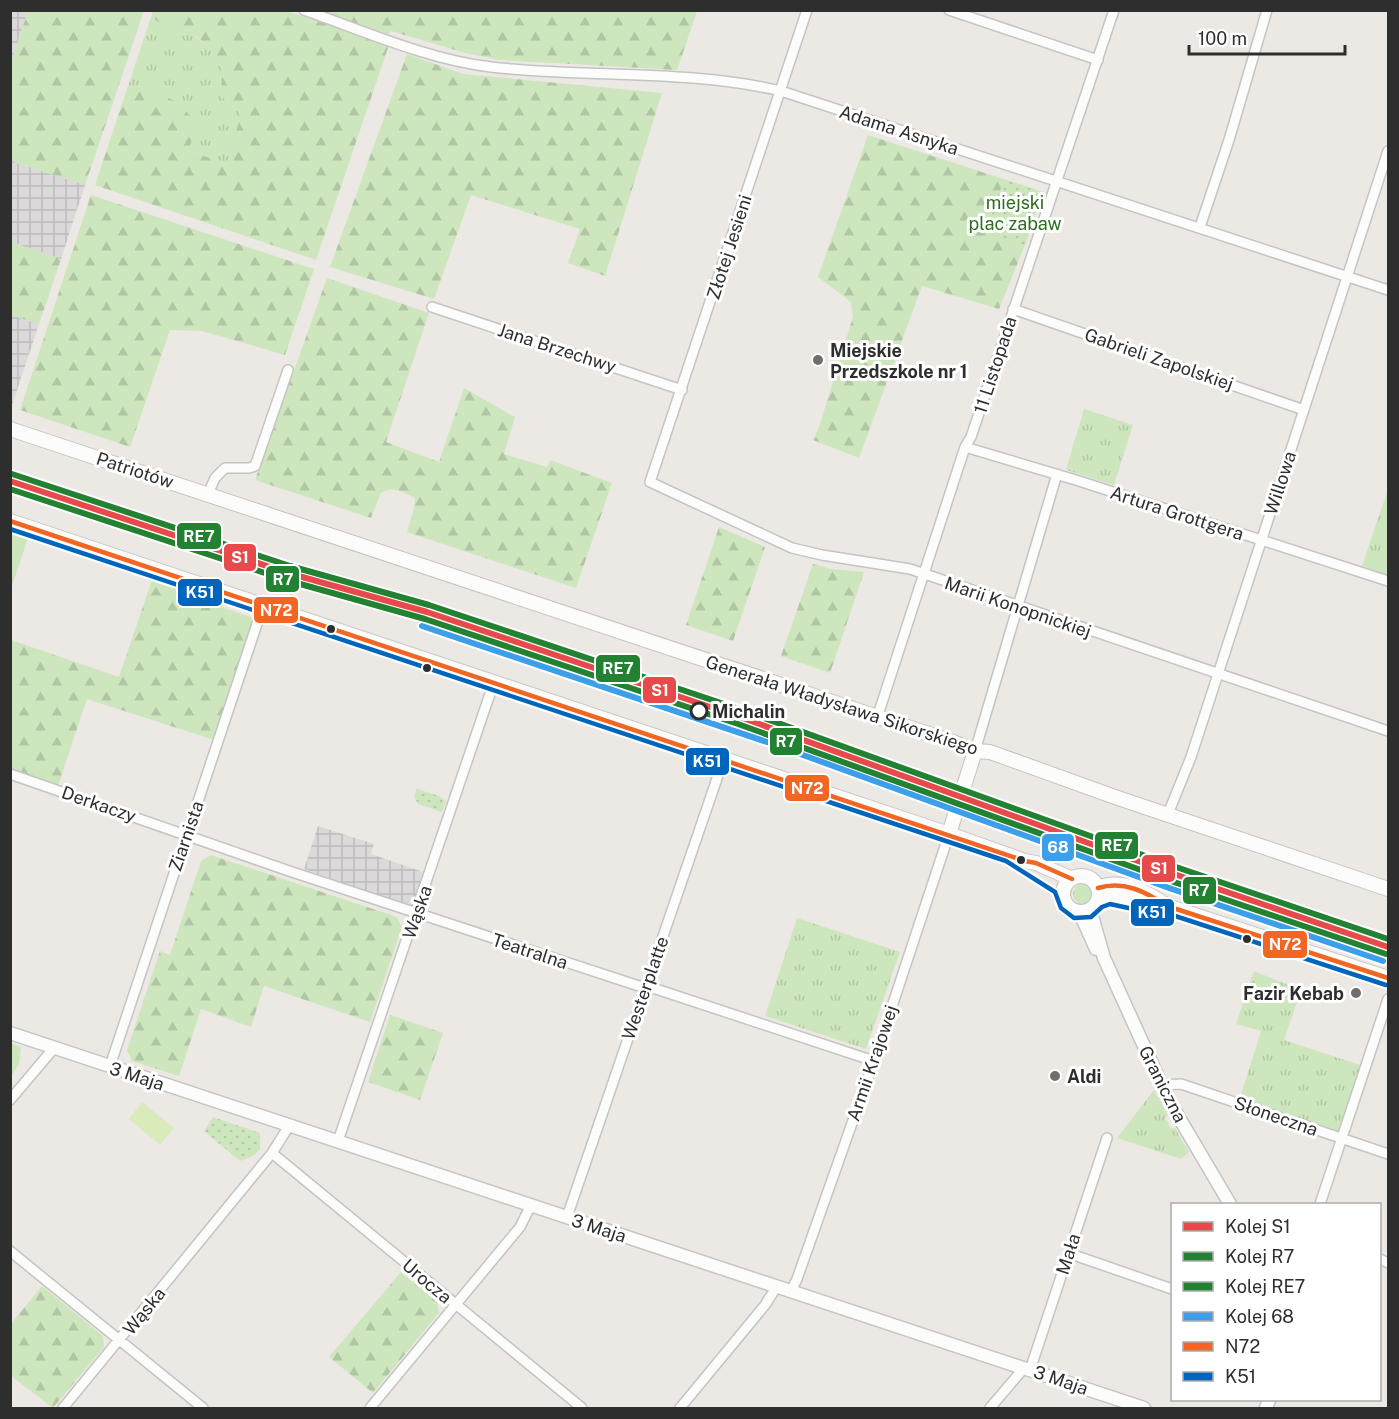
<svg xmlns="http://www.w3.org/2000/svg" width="1399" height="1419" viewBox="0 0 1399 1419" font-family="'Public Sans',sans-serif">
  <defs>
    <pattern id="industrial-grid" width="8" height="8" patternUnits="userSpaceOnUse" patternTransform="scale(1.5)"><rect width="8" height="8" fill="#dcd9db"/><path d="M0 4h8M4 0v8" fill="none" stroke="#bdbbbc"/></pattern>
    <pattern id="grass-tufts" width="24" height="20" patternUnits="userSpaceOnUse" patternTransform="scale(1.5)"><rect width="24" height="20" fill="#cee6be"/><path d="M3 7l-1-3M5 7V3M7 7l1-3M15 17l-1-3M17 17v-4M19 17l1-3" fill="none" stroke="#b1c6a4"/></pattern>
    <pattern id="forest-firs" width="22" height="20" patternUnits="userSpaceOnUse" patternTransform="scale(1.5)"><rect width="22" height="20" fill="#cee6be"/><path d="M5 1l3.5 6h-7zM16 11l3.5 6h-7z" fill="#b1c6a4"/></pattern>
    <pattern id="park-dots" width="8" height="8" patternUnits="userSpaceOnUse" patternTransform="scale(1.5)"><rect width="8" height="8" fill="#cee6be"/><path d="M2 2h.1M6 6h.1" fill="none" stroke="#b1c6a4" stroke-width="1.8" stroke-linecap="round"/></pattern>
  </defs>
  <rect width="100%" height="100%" fill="#ece8e4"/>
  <!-- industrial -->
  <path fill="url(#industrial-grid)" d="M11,11h17l-17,51z
    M11,161l74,24 -24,74 -50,-17z
    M11,315l28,9 -28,84z
    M318,826l56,18 -3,10 55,19 -11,35 -111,-39z"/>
  <!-- grass -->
  <path fill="url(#grass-tufts)" d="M151,17l24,16 20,3 15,13 12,20 -1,27 20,18 -14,50 -38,-13 -63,-59z
    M1084,409l49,16 -19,60 -48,-15z
    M1387,492l1,1v82l-26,-9z
    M1073 894a10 10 0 1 1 20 0a10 10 0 1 1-20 0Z
    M797,918l103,34 -34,97 -101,-33z
    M1254,971l47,19 -17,50 79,26 -24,68 -99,-36 21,-67 -25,-7z
    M1154,1090l14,25 -3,3 6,11 4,-1 14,24 -8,7 -64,-21z"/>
  <!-- forest -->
  <path fill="url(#forest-firs)" d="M28,11h116l-59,174 -74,-24v-99z
    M153,11h134l102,34 -73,215 -221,-75 31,-93h30l21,10 19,20 -7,29 38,13 14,-50 -20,-18 1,-27 -12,-20 -14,-13 -21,-3 -24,-16z
    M320,11h377l-20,59 -177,-10 -35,-7 -74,-22 -2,3z
    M407,54l56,20 199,19 -57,183 -37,-13 12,-34 -109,-34 -37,104 -104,-32z
    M868,135l175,57 -18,53 -26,64 -77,-23 -63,172 -46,-18 6,-13 34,-110 -2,-15 -33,-25z
    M91,195l223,74 -29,86 -83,-24 -32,-1 -40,117 -110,-37z
    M11,242l50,17 -22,65 -28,-9z
    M327,278l102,35 -43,129 53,20 25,-74 51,29 -11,37 43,13 3,-7 62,23 -36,105 -169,-56 7,-24 1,-10c-12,-6 -22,-13 -34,-5l-10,25 -116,-38z
    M719,527l46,20 -32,94 -47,-16z
    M11,533l17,5 -17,51 -1,-56z
    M813,564l18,5 33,3 -34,101 -49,-17z
    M152,580l57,17 15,11 30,10 -40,122 -127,-41 -29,87 -47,-16v-130l108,37z
    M211,855l186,62 5,10 -32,95 -106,-36 -13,41 -50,-18 -22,67 -47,-15 -5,-11 33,-99 10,4 31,-94z
    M390,1015l53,18 -23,67 -52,-18z
    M11,1043l10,4 -2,17 -8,13z
    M401,1272l36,30 2,11 -66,80 -44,-36z
    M42,1286l61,50 1,11 -51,61 -42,-32v-52z"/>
  <!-- park -->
  <path fill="url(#park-dots)" d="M1004,179l39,13 -18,53 -39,-13z
    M417,789l22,7 7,5 -4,11 -24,-8 -4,-8z
    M213,1117l47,16v17l-9,7 -11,4 -36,-30z"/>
  <!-- pitch -->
  <path fill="#d9eabb" d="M142,1102l32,26 -14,17 -31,-26z"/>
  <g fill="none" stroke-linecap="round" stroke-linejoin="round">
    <defs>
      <path id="minor" d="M304,10c60,21 125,50 187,57 96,11 195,2 290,24l607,199
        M807,10l-157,472 142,66 30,7 88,14 478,162
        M949,10l149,50
        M1200,227l29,-87 38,-130
        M432,307l250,83
        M1013,309l291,101
        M965,447l114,34 309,100
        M208,494l7,-16 10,-10h24l6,-2 33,-96
        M877,718l88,-271 6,-10 143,-427
        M975,751l82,-277
        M10,774l279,97 356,117 11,1 218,72
        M1168,814l23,-57 197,-606
        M110,1066l153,-460
        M1162,1085l19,-1 207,70
        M10,1100l44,-52
        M338,1141l156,-459
        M272,1153l310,255
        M1320,1204l68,-205
        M567,1217l157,-459
        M10,1251l193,157
        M1068,1253l104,36
        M1380,1259l8,4
        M791,1291l6,-12 77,-218 75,-227
        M1030,1370l77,-232
        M63,1408l209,-255 17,-27
        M370,1408l150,-181 11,-22
        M680,1408l85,-103 12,-19
        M990,1408l34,-40"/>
      <path id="tertiary" d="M1090,909l14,49 64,141 62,105
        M1079,911l17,38
        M10,1033l1134,375
        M1266,1408l3,-8"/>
      <path id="secondary" d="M10,429l943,313 22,9 15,1 125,45 273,92
        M10,521l939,313 76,27 11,2 36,16
        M949,834l26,-83
        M1063 894a18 18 0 1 1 36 0a18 18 0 1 1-36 0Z
        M1098,888c24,-10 49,4 69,18
        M1098,900c20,-8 47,4 69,6l221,72"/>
    </defs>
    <!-- minor casing -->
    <use href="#minor" stroke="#c5c4c5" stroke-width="12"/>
    <!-- tertiary casing -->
    <use href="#tertiary" stroke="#c5c4c5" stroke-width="15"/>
    <!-- secondary casing -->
    <use href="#secondary" stroke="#c5c4c5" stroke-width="16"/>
    <!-- minor -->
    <use href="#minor" stroke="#fcfcfb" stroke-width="9"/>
    <!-- tertiary -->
    <use href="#tertiary" stroke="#fcfcfb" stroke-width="12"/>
    <!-- secondary -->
    <use href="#secondary" stroke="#fcfcfb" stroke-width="14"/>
    <defs>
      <path id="bus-1" d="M10,521l1015,340 11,2 36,16
        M1098,888c26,-8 48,4 69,18l221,72"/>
      <path id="bus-2" d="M10,529l996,332 49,31 6,16 13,10 17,-1 11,-10 8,-3 37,8 19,1 220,72"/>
    </defs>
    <!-- bus-1 casing -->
    <use href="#bus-1" stroke="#fff" stroke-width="9"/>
    <!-- bus-2 casing -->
    <use href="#bus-2" stroke="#fff" stroke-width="9"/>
    <!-- bus-1 -->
    <use href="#bus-1" stroke="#f26522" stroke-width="4.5"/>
    <!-- bus-2 -->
    <use href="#bus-2" stroke="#0065bd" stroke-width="4.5"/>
    <defs>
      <path id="rail-1" d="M10,481l278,92 139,39 313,105 434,157 214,73"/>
      <path id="rail-2" d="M10,489l276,91 139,39 313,105 433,157 215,73"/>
      <path id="rail-3" d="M12,474l278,92 139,39 313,105 434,157 212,72"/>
      <path id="rail-4" d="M422,626l348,117 399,145 214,73"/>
    </defs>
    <!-- rail-1 casing -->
    <use href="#rail-1" stroke="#fff" stroke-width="10"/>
    <!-- rail-2 casing -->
    <use href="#rail-2" stroke="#fff" stroke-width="10"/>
    <!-- rail-3 casing -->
    <use href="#rail-3" stroke="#fff" stroke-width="10"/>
    <!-- rail-4 casing -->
    <use href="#rail-4" stroke="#fff" stroke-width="10"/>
    <!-- rail-1 -->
    <use href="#rail-1" stroke="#e74a4a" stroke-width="6"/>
    <!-- rail-2 -->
    <use href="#rail-2" stroke="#238132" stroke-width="6"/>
    <!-- rail-3 -->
    <use href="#rail-3" stroke="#238132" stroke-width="6"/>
    <!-- rail-4 -->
    <use href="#rail-4" stroke="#3d9fea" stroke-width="6"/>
  </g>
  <!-- markers -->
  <g fill="#706f6e" stroke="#fff" stroke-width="2">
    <circle cx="818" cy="360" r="6"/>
    <circle cx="1356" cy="993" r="6"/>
    <circle cx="1055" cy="1076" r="6"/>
  </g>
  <g fill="#2e2e2e" stroke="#fff" stroke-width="2">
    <circle cx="331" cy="629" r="5"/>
    <circle cx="427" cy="668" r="5"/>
    <circle cx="1021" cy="860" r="5"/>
    <circle cx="1247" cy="939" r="5"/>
  </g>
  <circle fill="#fff" stroke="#2e2e2e" stroke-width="3" cx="699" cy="711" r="8"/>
  <g text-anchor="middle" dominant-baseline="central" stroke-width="6" stroke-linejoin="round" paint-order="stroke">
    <!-- street labels -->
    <g font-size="18" fill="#2e2e2e" stroke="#fff">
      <text transform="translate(899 130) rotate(18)">Adama Asnyka</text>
      <text transform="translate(729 247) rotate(-72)">Złotej Jesieni</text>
      <text transform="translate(557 348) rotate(18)">Jana Brzechwy</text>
      <text transform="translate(1159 359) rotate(19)">Gabrieli Zapolskiej</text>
      <text transform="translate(995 365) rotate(-72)">11 Listopada</text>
      <text transform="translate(135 470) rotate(18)">Patriotów</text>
      <text transform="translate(1280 483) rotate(-72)">Willowa</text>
      <text transform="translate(1177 513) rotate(18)">Artura Grottgera</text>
      <text transform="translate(1018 607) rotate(19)">Marii Konopnickiej</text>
      <text transform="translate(842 705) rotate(18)">Generała Władysława Sikorskiego</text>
      <text transform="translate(99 804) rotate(19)">Derkaczy</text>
      <text transform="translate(186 836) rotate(-71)">Ziarnista</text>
      <text transform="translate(417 912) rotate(-71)">Wąska</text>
      <text transform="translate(530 951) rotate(18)">Teatralna</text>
      <text transform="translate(645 988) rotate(-71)">Westerplatte</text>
      <text transform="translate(872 1063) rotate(-71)">Armii Krajowej</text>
      <text transform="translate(137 1076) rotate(18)">3 Maja</text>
      <text transform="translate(1163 1084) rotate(63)">Graniczna</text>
      <text transform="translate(1276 1116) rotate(19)">Słoneczna</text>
      <text transform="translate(599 1228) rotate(18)">3 Maja</text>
      <text transform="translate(1068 1254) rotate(-72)">Mała</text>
      <text transform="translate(427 1281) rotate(40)">Urocza</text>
      <text transform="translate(144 1311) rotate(-51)">Wąska</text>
      <text transform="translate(1061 1380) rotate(19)">3 Maja</text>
    </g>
    <!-- park labels -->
    <g font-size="18" fill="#2c6e1b" stroke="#fff">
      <text x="1015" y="202">miejski<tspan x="1015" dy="21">plac zabaw</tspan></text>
    </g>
    <!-- poi labels -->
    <g font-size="18" font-weight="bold" fill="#2e2e2e" stroke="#fff" text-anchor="start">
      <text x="830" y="350">Miejskie<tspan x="830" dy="21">Przedszkole nr 1</tspan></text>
      <text x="1344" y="993" text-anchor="end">Fazir Kebab</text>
      <text x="1067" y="1076">Aldi</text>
    </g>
    <!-- stop labels -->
    <g font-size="18" font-weight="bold" fill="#2e2e2e" stroke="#fff" text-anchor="start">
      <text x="712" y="711">Michalin</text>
    </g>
  </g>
  <g stroke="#fff" stroke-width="2">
    <rect x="176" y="522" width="46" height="28" rx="6" fill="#238132"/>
    <rect x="223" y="543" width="34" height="29" rx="6" fill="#e74a4a"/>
    <rect x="265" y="565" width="35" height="28" rx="6" fill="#238132"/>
    <rect x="177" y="578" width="46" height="29" rx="6" fill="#0065bd"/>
    <rect x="253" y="596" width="46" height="28" rx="6" fill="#f26522"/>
    <rect x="595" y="654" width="46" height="29" rx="6" fill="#238132"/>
    <rect x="642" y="676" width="35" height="28" rx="6" fill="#e74a4a"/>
    <rect x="769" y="727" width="34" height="29" rx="6" fill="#238132"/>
    <rect x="685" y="747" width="45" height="29" rx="6" fill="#0065bd"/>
    <rect x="784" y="774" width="46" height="28" rx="6" fill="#f26522"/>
    <rect x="1094" y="831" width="45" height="29" rx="6" fill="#238132"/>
    <rect x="1041" y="833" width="34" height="29" rx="6" fill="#3d9fea"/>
    <rect x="1141" y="854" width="35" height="29" rx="6" fill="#e74a4a"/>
    <rect x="1182" y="876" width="35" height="29" rx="6" fill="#238132"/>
    <rect x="1130" y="898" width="45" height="29" rx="6" fill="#0065bd"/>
    <rect x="1262" y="930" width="46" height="29" rx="6" fill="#f26522"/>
  </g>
  <g font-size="16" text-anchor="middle" font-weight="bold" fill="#fff">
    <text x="199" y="542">RE7</text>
    <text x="240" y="563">S1</text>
    <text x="283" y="585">R7</text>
    <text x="200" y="598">K51</text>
    <text x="276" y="616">N72</text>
    <text x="618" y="674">RE7</text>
    <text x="660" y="696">S1</text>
    <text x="786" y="747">R7</text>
    <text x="707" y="767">K51</text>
    <text x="807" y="794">N72</text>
    <text x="1117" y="851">RE7</text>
    <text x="1058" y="853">68</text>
    <text x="1159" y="874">S1</text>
    <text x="1199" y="896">R7</text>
    <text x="1152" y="918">K51</text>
    <text x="1285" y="950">N72</text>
  </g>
  <!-- border -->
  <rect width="1399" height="1419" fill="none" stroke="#2e2e2e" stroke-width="24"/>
  <!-- legend -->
  <rect x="1171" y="1203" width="210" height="198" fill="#ffffff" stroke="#ababab" stroke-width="1.5"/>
  <rect x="1183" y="1222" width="30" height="9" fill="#e74a4a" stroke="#ababab" stroke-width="1.5"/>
  <text x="1225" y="1233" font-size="18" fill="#2e2e2e">Kolej S1</text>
  <rect x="1183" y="1252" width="30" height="9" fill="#238132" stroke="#ababab" stroke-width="1.5"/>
  <text x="1225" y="1263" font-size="18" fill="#2e2e2e">Kolej R7</text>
  <rect x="1183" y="1282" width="30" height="9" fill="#238132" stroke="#ababab" stroke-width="1.5"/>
  <text x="1225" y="1293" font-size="18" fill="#2e2e2e">Kolej RE7</text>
  <rect x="1183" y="1312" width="30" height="9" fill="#3d9fea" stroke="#ababab" stroke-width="1.5"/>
  <text x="1225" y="1323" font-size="18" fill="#2e2e2e">Kolej 68</text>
  <rect x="1183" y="1342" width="30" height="9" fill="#f26522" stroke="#ababab" stroke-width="1.5"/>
  <text x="1225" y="1353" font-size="18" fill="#2e2e2e">N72</text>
  <rect x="1183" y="1372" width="30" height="9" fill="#0065bd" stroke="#ababab" stroke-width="1.5"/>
  <text x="1225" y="1383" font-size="18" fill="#2e2e2e">K51</text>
  <!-- scale -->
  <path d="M1189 45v9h156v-9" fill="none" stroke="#2e2e2e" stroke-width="3"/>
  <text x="1198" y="45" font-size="18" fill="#2e2e2e" stroke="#ffffff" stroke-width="4.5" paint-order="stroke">100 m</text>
</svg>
